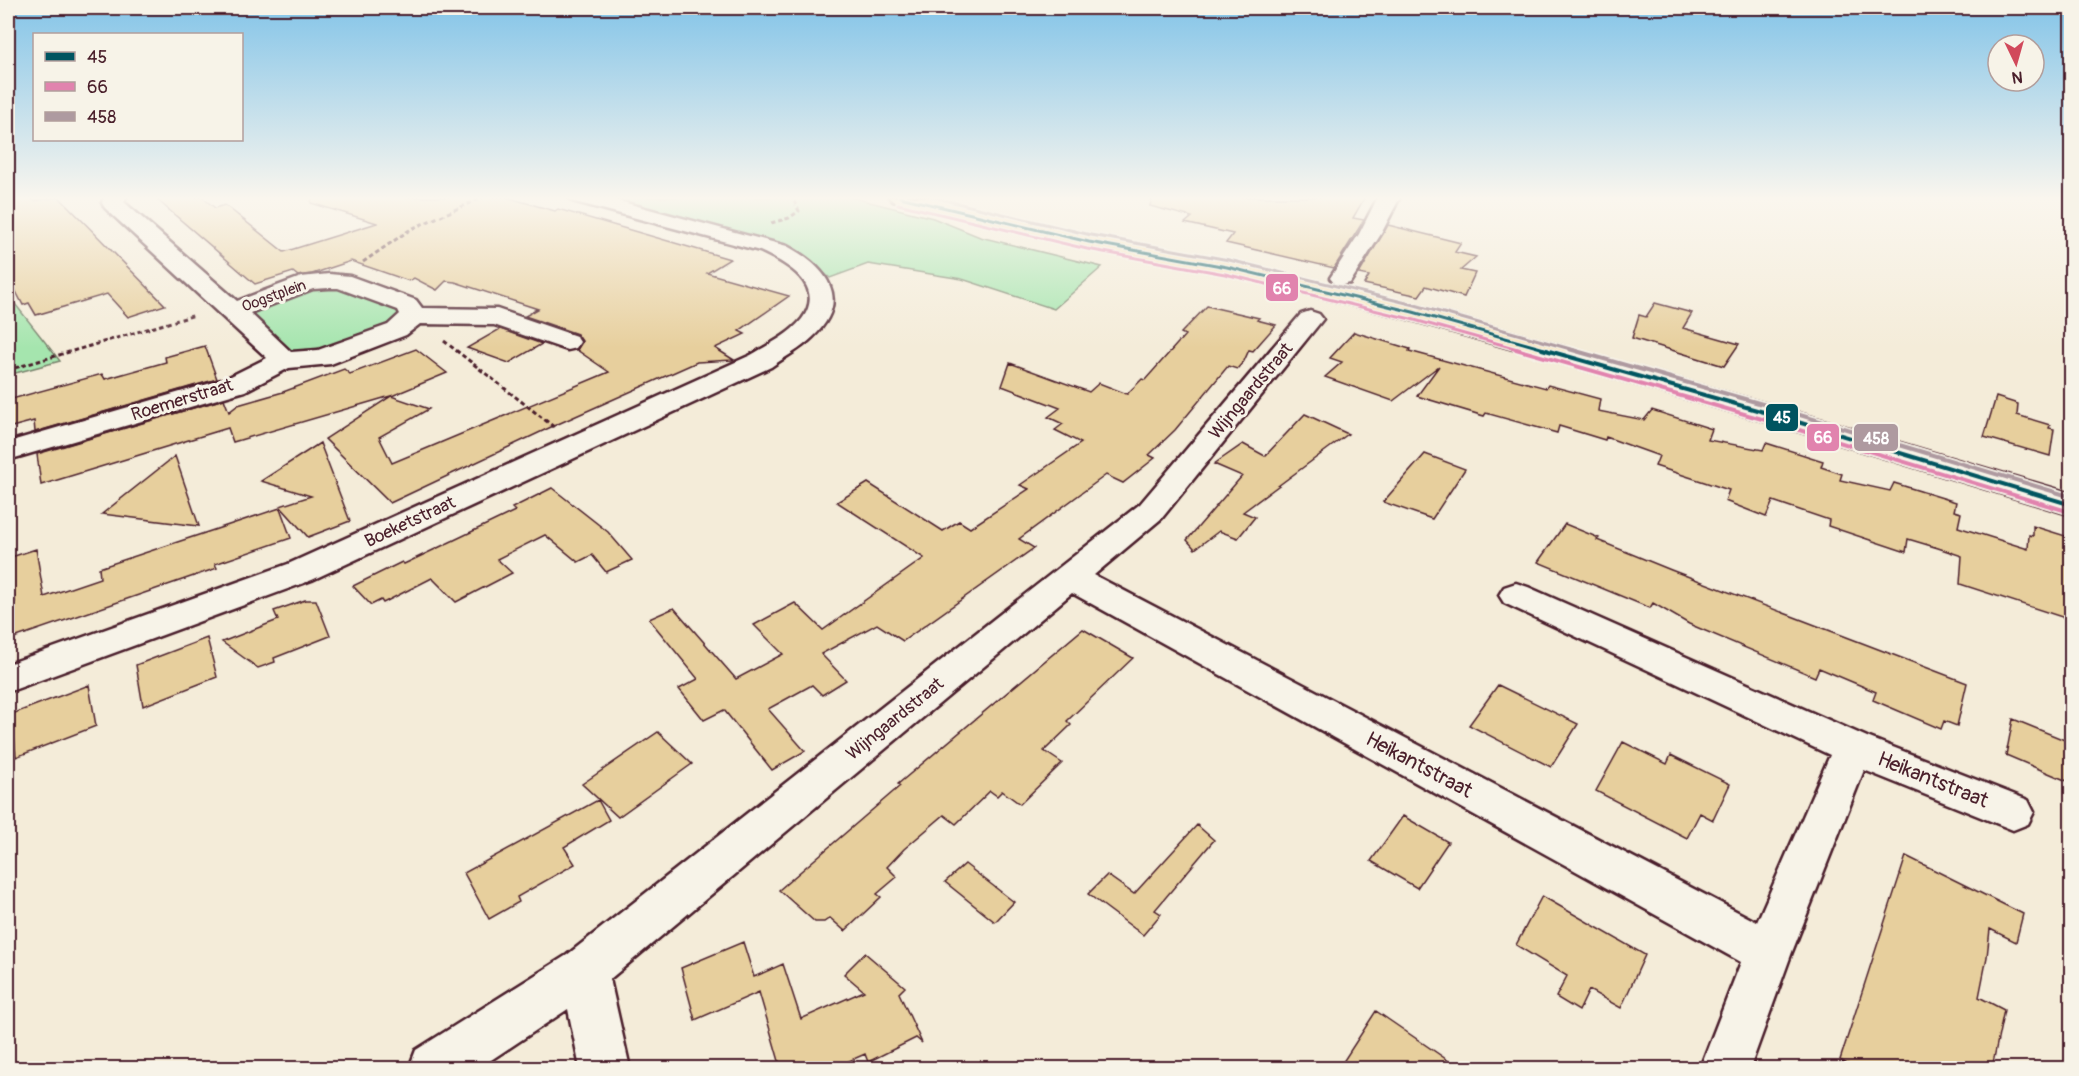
<svg xmlns="http://www.w3.org/2000/svg" width="2079" height="1076" viewBox="0 0 2079 1076" font-family="Pangolin,sans-serif">
  <rect width="100%" height="100%" fill="#f4ecd9"/>
  <filter id="ink" filterUnits="userSpaceOnUse"><feTurbulence type="fractalNoise" baseFrequency=".0167" numOctaves="2"/><feDisplacementMap in="SourceGraphic" scale="12" xChannelSelector="R" yChannelSelector="G"/><feConvolveMatrix kernelMatrix="1 2 1 2 8 2 1 2 1" color-interpolation-filters="sRGB"/></filter>
  <g filter="url(#ink)">
    <!-- green -->
    <path fill="#a5e5ae" stroke="#78826c" stroke-width="1.5" d="M597,197h253l83,21 47,19 122,30 -48,42 -92,-30 -94,-15 -38,14 -29,-25 -26,-9z
      M326,284l76,24 4,10 -81,35 -37,-1 -38,-35v-8z
      M8,295l52,66 -52,14z"/>
    <!-- building -->
    <path fill="#e7cf9d" stroke="#4a1f2b" stroke-width="1.5" d="M25,197h6l3,4 25,-4 106,108 -37,12 -21,-23 -71,21 -7,-12 -6,2 -15,-29v-75z
      M154,197h48l13,11 10,-3 59,47 93,-29 -66,-20 1,-6h194l49,14 3,-2 172,50 -23,14 82,23 -50,35 6,3 -30,14 19,12 -37,2 -148,66 -159,75 -65,-64 66,-43 38,13 -50,28 13,26 217,-91 -32,-22 5,-9 -5,-7 -52,-18 13,-7 -83,-27 -9,-1 -9,9 -23,-12 -5,3 -58,-20 -39,13 -14,2 -5,-4 -38,12z
      M1152,197h213l-12,21 11,2 -30,48 -108,-25 7,-9 -48,-11 7,-6 -42,-11z
      M1388,225l73,18 -6,9 21,5 -15,13 14,3 -11,24 -38,-11 -7,10 -55,-12 5,-8 -10,-2z
      M1655,303l37,10 -9,15 56,16 -15,22 -92,-28 7,-23 7,2z
      M1207,306l52,12 -2,2 19,5 -23,26 -4,-1 -5,11 -7,8 -9,-3 -53,64 -26,25 6,3 -32,25 -17,-8 -87,64 15,9 -131,93 -26,-17 -56,30 25,26 -24,15 -10,-10 -44,24 37,42 -33,19 -48,-60 -20,10 -25,-31 19,-10 -49,-60 25,-11 62,71 47,-25 -29,-29 41,-22 28,27 101,-72 -87,-56 31,-19 75,48 16,-10 11,7 59,-39 -9,-4 61,-42 -26,-13 8,-6 -15,-7 12,-9 -58,-22 8,-23 79,29 10,-9 28,11 15,-15 3,1 40,-45 -4,-2z
      M500,329l42,15 -33,19 -42,-15z
      M1354,332l56,17 -1,2 137,37 2,-3 52,14 -2,12 46,9 8,-10 60,19 -4,11 55,10 3,-7 57,18 -2,6 21,7 -2,6 50,11 4,-8 62,19 -2,9 7,2 -3,14 70,22 1,-14 4,1v-10l39,12v51l-6,-2 -1,31 -105,-34 2,-28 -24,-8 -30,-9 -2,13 -78,-26 1,-6 -56,-19 -7,16 -41,-16 4,-11 -74,-24 4,-10 -53,-19 -1,3 -46,-14 -2,7 -71,-20 -2,3 -67,-20 22,-30 -46,35 -68,-24 17,-15 -12,-4z
      M205,346l12,33 -182,53 -1,-11 -26,7v-28l94,-26 3,5 61,-17 -1,-5z
      M416,349l31,24 -53,22 -161,47 -5,-14 -187,57 -4,-31 187,-55 5,13 9,-7 45,-13 61,-23 6,5z
      M1996,397l22,7 -1,11 33,10 -1,3 5,1 -4,27 -66,-19z
      M1305,414l43,20 -105,78 12,5 -17,21 -19,-7 -24,18 -8,-9 55,-64 -28,-12 29,-20 22,12z
      M320,443l30,78 -42,16 -28,-31 31,-10 -50,-15z
      M1425,454l40,15 -33,50 -49,-17z
      M175,456l24,70 -97,-12z
      M552,488l56,44 24,28 -26,12 -14,-17 -14,7 -33,-27 -48,24 15,14 -56,29 -24,-24 -49,25 -2,-3 -10,5 -18,-19 49,-24 2,2 111,-53 -3,-3z
      M280,508l11,30 -76,26 2,4 -209,72v-36l7,-2 -7,-44 28,-9 8,48 56,-19 -1,-10z
      M1565,524l34,14 -2,2 74,30 296,113 -10,43 -13,-5 -3,8 -68,-29 3,-8 -57,-24 -4,9 -126,-53 -36,-21 -3,5 -112,-46z
      M305,600h11l14,36 -56,22 1,4 -17,6 -36,-26 56,-22 -4,-9z
      M1083,629l50,29 -66,63 4,4 -27,26 18,12 -42,41 -18,-13 -5,5 -7,-5 -34,33 -12,-9 -40,34 -17,18 10,10 -20,17 4,3 -36,34 -15,-13 -6,4h-9l-36,-32 121,-104 -2,-2z
      M207,638l10,39 -74,29 -7,-41z
      M89,685l7,41 -80,31 -4,-43z
      M1498,685l80,39 -27,43 -82,-42z
      M2013,719l59,24v40l-66,-28z
      M658,732l34,32 -74,53 -36,-33z
      M1623,742l44,22 4,-9 59,29 -17,36 -13,-7 -13,25 -91,-47z
      M598,800l11,20 -45,27 11,17 -58,33 2,5 -30,17 -25,-46z
      M1403,816l45,26 -31,46 -46,-27z
      M1197,825l17,15 -59,70 6,4 -18,21 -55,-41 19,-19 27,19z
      M1906,856l117,58 -7,28 -26,-13 -3,28 -8,40 25,13 -12,58h-137l-15,-8z
      M965,864l49,38 -19,20 -50,-40z
      M1542,896l103,59 -24,53 -32,-18 -10,21 -23,-14 11,-21 -51,-31z
      M743,942l11,35 29,-13 18,55 63,-28 -20,-17 21,-21 40,34 -6,6 23,50 -6,-5 -48,24 -3,-8 -32,14h-52l-22,-76 -64,28 -14,-52z
      M1376,1011l83,57h-120z"/>
    <g fill="none" stroke-linecap="round" stroke-linejoin="round">
      <defs>
        <path id="minor" d="M104,197h22l-2,5 113,99 64,-24 28,-3 21,2 66,24 6,8 75,1 79,27 4,6 -4,6 -9,2 -73,-25 -74,-1 -14,11 -75,29 -42,4 -44,23 -237,69v-18l217,-63 42,-21 -162,-150 -3,-5zM329,288h9l60,22 2,4 -12,11 -70,25 -27,2 -41,-39 63,-24z
          M568,197h36l183,49c39,21 66,53 26,91 -12,12 -28,20 -42,30l-459,213 -304,112v-28l280,-100 463,-209c17,-10 38,-20 51,-36 25,-34 -16,-56 -42,-68l-188,-50z
          M1378,197h22l-19,37 -31,49 -8,2 -8,-2 -4,-5 29,-44z
          M1310,311l9,3 4,5 -4,5 -157,194 -68,57 663,347 73,-167 -326,-152 -5,-8 5,-8 12,-4 12,4 339,150 161,63 6,12 -6,12 -15,6 -149,-60 -72,182 -42,116h-50l41,-106 -669,-369 -462,386 20,89h-50l-12,-59 -89,59h-70l7,-18 151,-95 573,-451 161,-190z"/>
        <path id="major" d="M889,197h38l162,38 138,25 195,47 366,103 284,84v21l-304,-93 -363,-104 -178,-44 -138,-25 -196,-48z"/>
      </defs>
      <!-- minor casing -->
      <use href="#minor" stroke="#4a1f2b" stroke-width="5"/>
      <!-- major casing -->
      <use href="#major" stroke="#4a1f2b" stroke-width="5"/>
      <!-- path -->
      <path stroke="#4a1f2b" stroke-width="3" stroke-dasharray="4.5 3" stroke-linecap="butt" d="M771,223l18,-5 10,-7 -7,-14
        M363,262l48,-33 73,-32
        M444,341l110,86
        M8,370l187,-55"/>
      <!-- minor -->
      <use href="#minor" fill="#f7f3e8" fill-rule="evenodd"/>
      <!-- major -->
      <use href="#major" fill="#f8deab" fill-rule="evenodd"/>
      <defs>
        <path id="bus-1-far1" d="M900,197l189,45 138,25 186,45 135,38"/>
        <path id="bus-1" d="M1542,349l236,67 294,89"/>
        <path id="bus-2-far1" d="M898,204l189,45 138,25 186,45 110,31"/>
        <path id="bus-2" d="M1516,349l260,74 294,89"/>
        <path id="bus-3-far1" d="M932,197l159,38 138,25 186,45 159,45"/>
        <path id="bus-3" d="M1569,349l211,60 292,88"/>
      </defs>
      <!-- bus-1-far1 casing -->
      <use href="#bus-1-far1" stroke="#f7f3e8" stroke-width="6"/>
      <!-- bus-1 casing -->
      <use href="#bus-1" stroke="#f7f3e8" stroke-width="8"/>
      <!-- bus-2-far1 casing -->
      <use href="#bus-2-far1" stroke="#f7f3e8" stroke-width="6"/>
      <!-- bus-2 casing -->
      <use href="#bus-2" stroke="#f7f3e8" stroke-width="8"/>
      <!-- bus-3-far1 casing -->
      <use href="#bus-3-far1" stroke="#f7f3e8" stroke-width="6"/>
      <!-- bus-3 casing -->
      <use href="#bus-3" stroke="#f7f3e8" stroke-width="8"/>
      <!-- bus-1-far1 -->
      <use href="#bus-1-far1" stroke="#005460" stroke-width="3"/>
      <!-- bus-1 -->
      <use href="#bus-1" stroke="#005460" stroke-width="4"/>
      <!-- bus-2-far1 -->
      <use href="#bus-2-far1" stroke="#e183ae" stroke-width="3"/>
      <!-- bus-2 -->
      <use href="#bus-2" stroke="#e183ae" stroke-width="4"/>
      <!-- bus-3-far1 -->
      <use href="#bus-3-far1" stroke="#ae9aa0" stroke-width="3"/>
      <!-- bus-3 -->
      <use href="#bus-3" stroke="#ae9aa0" stroke-width="4"/>
    </g>
  </g>
  <!-- sky -->
  <linearGradient id="sky" x2="0" y2="1"><stop stop-color="#83c4e8"/><stop offset="0.57" stop-color="#faf6ee"/><stop offset="1" stop-color="#faf6ee" stop-opacity="0"/></linearGradient>
  <rect width="2079" height="348" fill="url(#sky)"/>
  <g text-anchor="middle" dominant-baseline="central" stroke-width="6" stroke-linejoin="round" paint-order="stroke">
    <!-- far-street labels -->
    <g font-size="15" fill="#4a1f2b" stroke="#f7f3e8">
      <text transform="translate(274 296) rotate(-20)">Oogstplein</text>
    </g>
    <!-- street labels -->
    <g font-size="18" fill="#4a1f2b" stroke="#f7f3e8">
      <text transform="translate(1251 391) rotate(-50)">Wijngaardstraat</text>
      <text transform="translate(182 400) rotate(-17)">Roemerstraat</text>
      <text transform="translate(410 522) rotate(-25)">Boeketstraat</text>
      <text transform="translate(895 719) rotate(-39)">Wijngaardstraat</text>
    </g>
    <!-- near-street labels -->
    <g font-size="21" fill="#4a1f2b" stroke="#f7f3e8">
      <text transform="translate(1419 765) rotate(28)">Heikantstraat</text>
      <text transform="translate(1933 780) rotate(22)">Heikantstraat</text>
    </g>
  </g>
  <g stroke="#f7f3e8" stroke-width="2">
    <rect x="1265" y="273" width="34" height="29" rx="6" fill="#e183ae"/>
    <rect x="1765" y="403" width="34" height="29" rx="6" fill="#005460"/>
    <rect x="1806" y="423" width="34" height="29" rx="6" fill="#e183ae"/>
    <rect x="1853" y="423" width="46" height="29" rx="6" fill="#ae9aa0"/>
  </g>
  <g font-size="16" text-anchor="middle" font-weight="bold" fill="#fff">
    <text x="1282" y="294">66</text>
    <text x="1782" y="423">45</text>
    <text x="1823" y="443">66</text>
    <text x="1876" y="444">458</text>
  </g>
  <!-- margin -->
  <rect width="2079" height="1076" fill="none" stroke="#f7f3e8" stroke-width="30"/>
  <rect x="15" y="15" width="2049" height="1046" fill="none" stroke="#4a1f2b" stroke-width="2" filter="url(#ink)"/>
  <!-- legend -->
  <rect x="33" y="33" width="210" height="108" fill="#f7f3e8" stroke="#b29e9c" stroke-width="1.5"/>
  <rect x="45" y="52" width="30" height="9" fill="#005460" stroke="#b29e9c" stroke-width="1.5"/>
  <text x="87" y="63" font-size="18" fill="#4a1f2b">45</text>
  <rect x="45" y="82" width="30" height="9" fill="#e183ae" stroke="#b29e9c" stroke-width="1.5"/>
  <text x="87" y="93" font-size="18" fill="#4a1f2b">66</text>
  <rect x="45" y="112" width="30" height="9" fill="#ae9aa0" stroke="#b29e9c" stroke-width="1.5"/>
  <text x="87" y="123" font-size="18" fill="#4a1f2b">458</text>
  <!-- north arrow -->
  <g transform="translate(2016 63) rotate(175)"><circle r="28" fill="#f7f3e8" stroke="#b29e9c" stroke-width="1.5"/>
  <path d="M0-4.5L10 22L0 15L-10 22Z" fill="#d1495b"/>
  <text y="-9" font-size="16" font-weight="bold" text-anchor="middle" fill="#4a1f2b">N</text>
  </g>
</svg>
